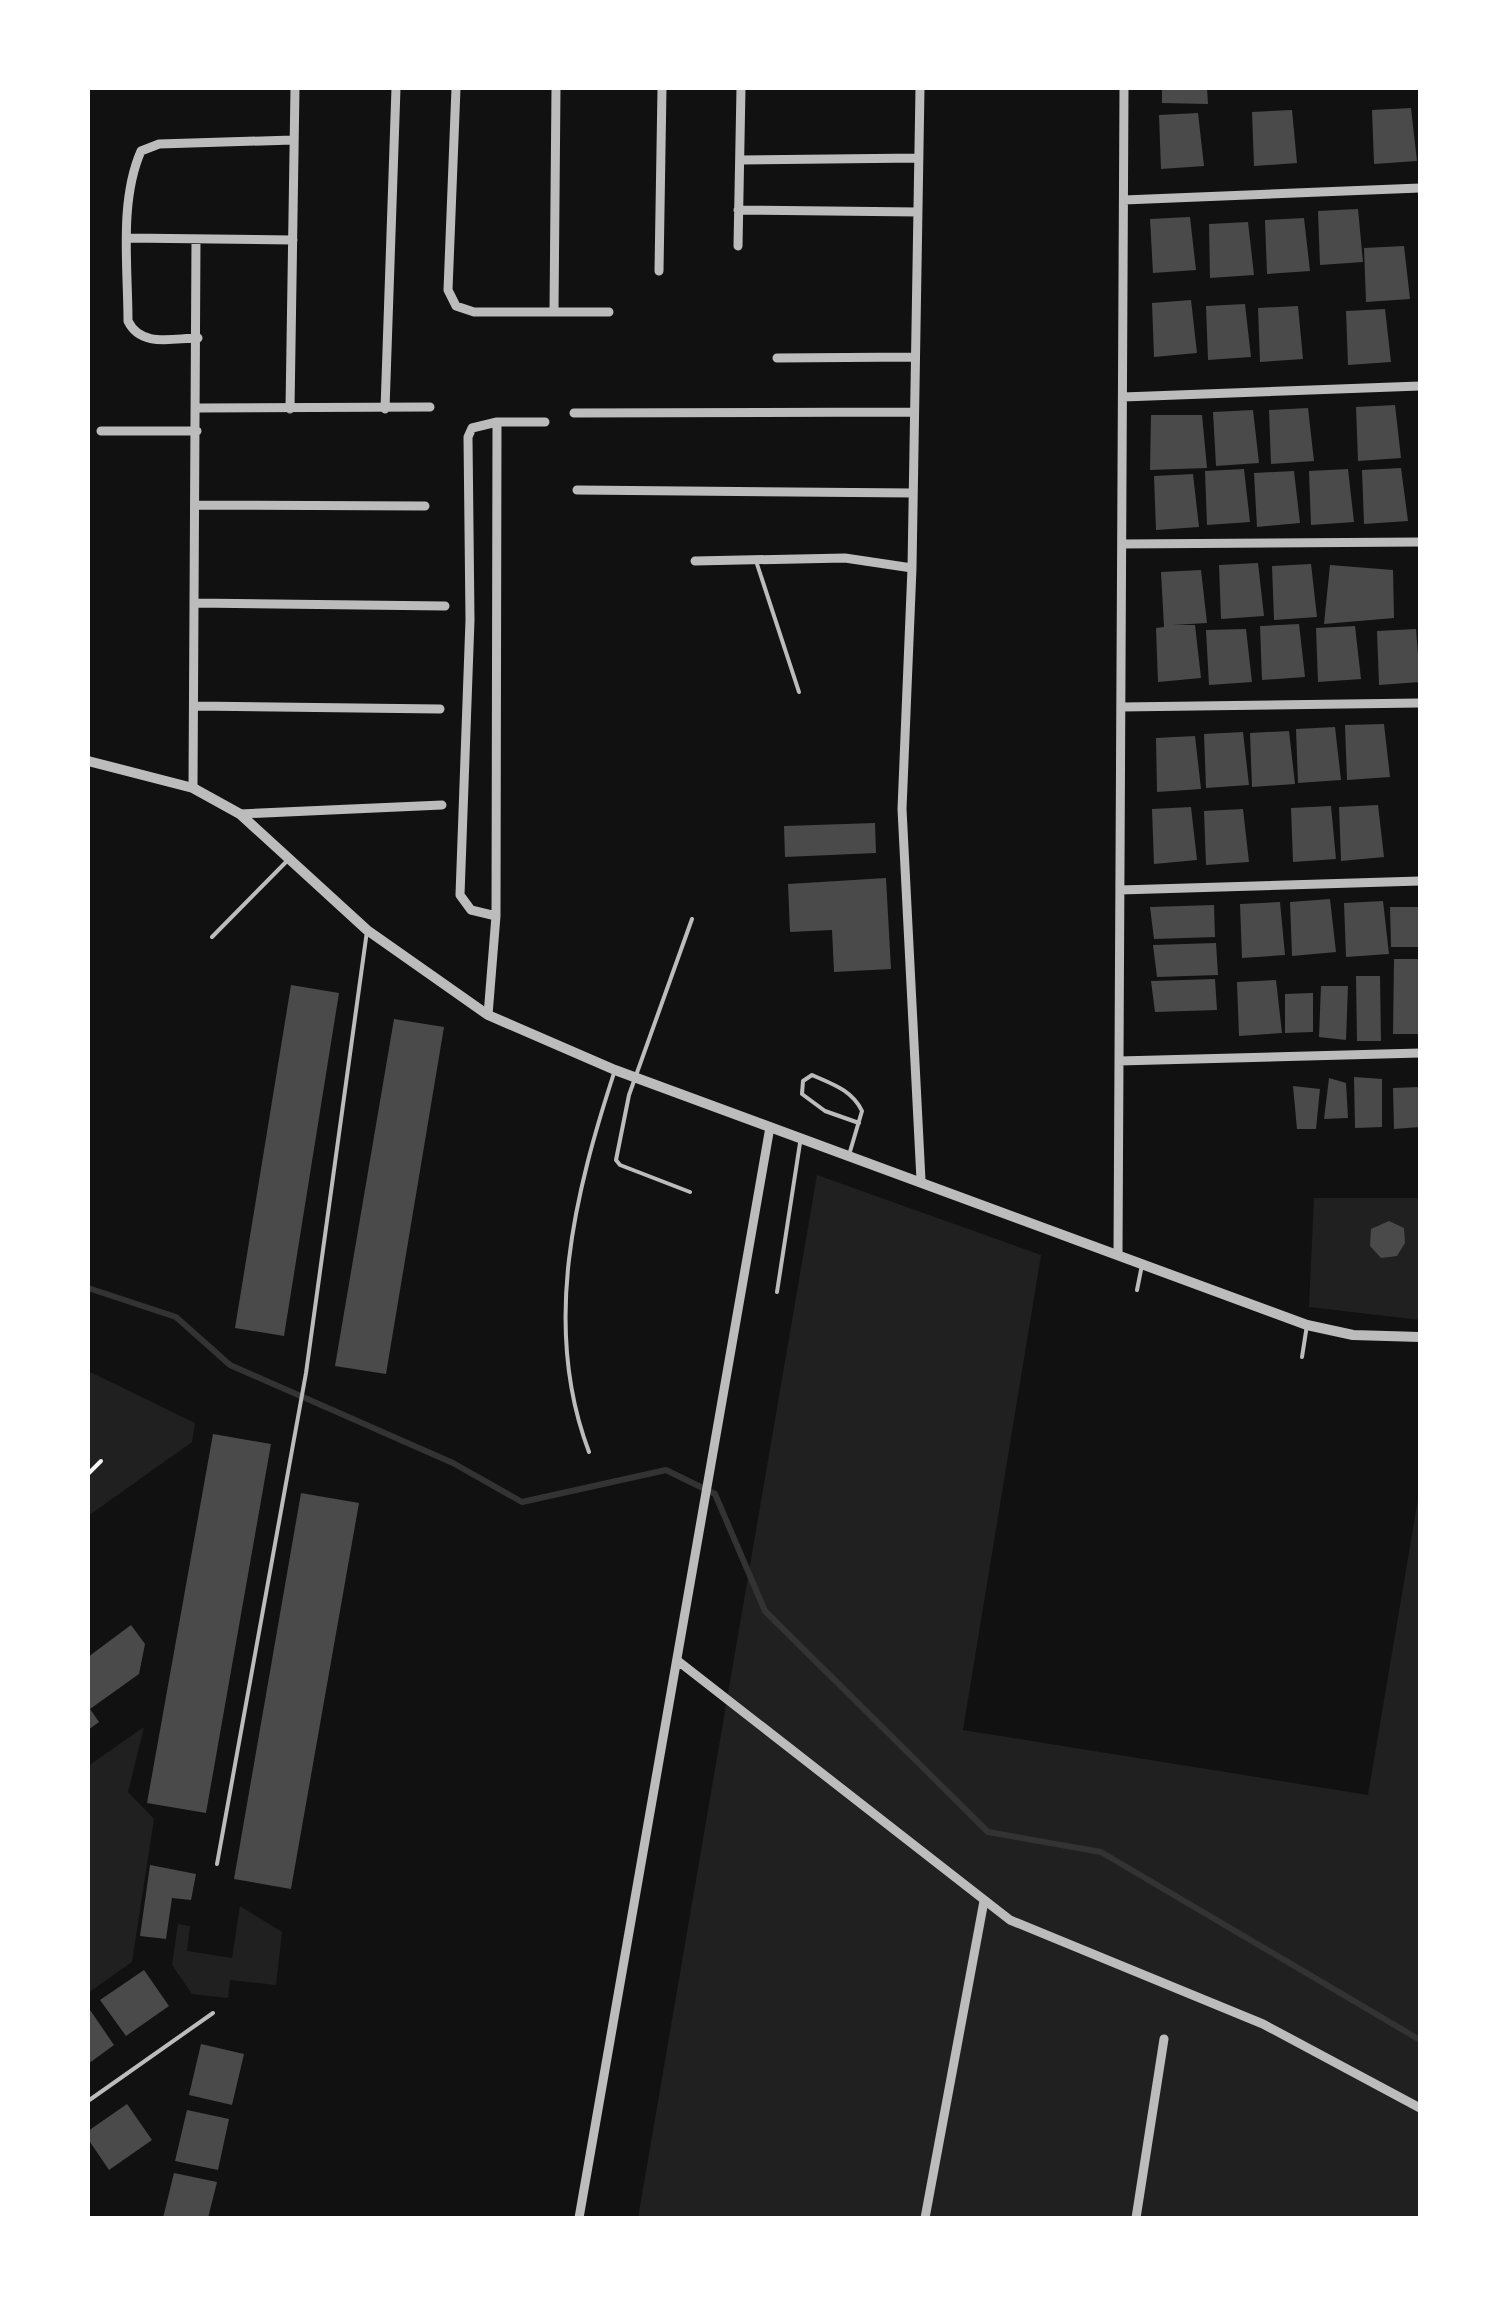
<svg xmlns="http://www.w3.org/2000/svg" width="1508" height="2306" viewBox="0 0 1508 2306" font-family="'Fira Sans Condensed',sans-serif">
  <rect width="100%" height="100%" fill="#111"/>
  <!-- green -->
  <path fill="#202020" d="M817,1175l224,80 -78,475 405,65 52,-308v731h-782z
    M1314,1198h106v122l-111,-13z
    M88,1371l107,52 -3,19 -104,74z
    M144,1727l-16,65 26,27 -22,143 -44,31v-227z
    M240,1906l42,26 -6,53 -46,-5 -2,18 -36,-4 -20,-29 6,-41 12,2 -3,25 45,7z"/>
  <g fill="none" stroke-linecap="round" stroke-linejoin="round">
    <!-- stream -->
    <path stroke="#333" stroke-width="6" d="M88,1288l88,29 54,48 223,98 69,39 144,-32 49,24 50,117 223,221 113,20 319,188"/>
  </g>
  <!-- building -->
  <path fill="#4a4a4a" d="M1162,88h45l1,16 -46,-1z
    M1411,108l6,53 -43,3 -2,-54z
    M1292,110l5,53 -43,3 -2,-54z
    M1198,113l6,53 -43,3 -2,-54z
    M1358,209l5,53 -43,3 -2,-54z
    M1190,217l6,53 -43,3 -3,-54z
    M1304,218l6,53 -43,3 -2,-54z
    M1248,222l6,53 -44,3 -1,-54z
    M1404,246l6,53 -44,3 -2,-54z
    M1191,300l6,53 -43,4 -2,-54z
    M1245,304l6,53 -43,3 -2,-54z
    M1298,306l5,53 -43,3 -2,-54z
    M1385,309l6,53 -43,3 -2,-54z
    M1395,405l6,53 -43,3 -2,-54z
    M1308,408l6,53 -43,3 -2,-54z
    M1253,410l6,53 -43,3 -3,-54z
    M1151,415h51l5,53 -57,2z
    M1401,468l7,53 -44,3 -2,-54z
    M1244,469l6,53 -43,3 -2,-54z
    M1348,469l6,53 -43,3 -2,-54z
    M1294,471l6,52 -43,4 -3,-54z
    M1193,474l6,53 -43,3 -2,-54z
    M1258,563l6,53 -43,3 -2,-54z
    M1311,564l6,53 -43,3 -2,-54z
    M1330,565l63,5 1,48 -70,6z
    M1201,570l6,53 -34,2h22l6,53 -43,4 -2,-54 8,-1 -3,-55z
    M1299,624l6,53 -43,3 -2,-54z
    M1355,626l6,53 -43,3 -2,-54z
    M1246,629l6,53 -43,3 -3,-55z
    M1416,629l4,53 -41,3 -2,-54z
    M1384,724l6,53 -43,3 -2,-55z
    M1335,727l6,53 -43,3 -2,-54z
    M1289,731l6,53 -43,3 -2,-54z
    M1243,732l6,53 -43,3 -2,-54z
    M1195,736l6,53 -44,3 -1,-54z
    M1378,805l6,52 -43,4 -2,-54z
    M1331,806l5,53 -43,3 -2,-54z
    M1191,807l6,53 -43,4 -2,-55z
    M1243,809l6,53 -43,3 -2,-54z
    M875,823l1,30 -91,4 -1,-31z
    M886,878l5,91 -57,3 -2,-42 -42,2 -2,-48z
    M1330,899l6,53 -44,4 -2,-54z
    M1383,901l6,53 -43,3 -2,-54z
    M1280,902l5,53 -43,3 -2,-54z
    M1214,905l1,32 -61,2 -4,-32z
    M1390,907h30v40h-29z
    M1216,943l2,32 -61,2 -4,-32z
    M1394,959h26v75h-27z
    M1356,976h24l1,65h-24z
    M1215,979l2,31 -62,2 -4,-31z
    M1276,980l6,53 -43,3 -2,-54z
    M291,985l48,8 -55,343 -49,-8z
    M1321,986h27l-2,54 -27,-3z
    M1313,993v39l-28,1v-39z
    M394,1019l50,8 -58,347 -51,-8z
    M1354,1077l28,2v48l-27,1z
    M1329,1078l17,5 2,35 -24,1z
    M1293,1086l27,3 -4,40h-19z
    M1420,1087v40l-26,2 -1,-41z
    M1389,1221l15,7 1,15 -8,13 -16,2 -11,-12 1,-17z
    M213,1434l58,10 -65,369 -59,-10z
    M301,1493l58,10 -68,386 -57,-10z
    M131,1625l14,19 -6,30 -49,35 9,13 -11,8v-73z
    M150,1865l46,9 -5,26 -19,-2 -6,41 -26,-3z
    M144,1970l25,36 -43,30 -26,-36z
    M88,2007l26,38 -26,19z
    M201,2044l43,10 -12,51 -43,-10z
    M127,2104l25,36 -43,30 -21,-31v-8z
    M187,2110l42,9 -11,51 -43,-9z
    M174,2173l43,9 -9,36h-45z"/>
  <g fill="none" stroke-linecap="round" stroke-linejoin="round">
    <!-- path -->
    <path stroke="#f5f5f5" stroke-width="4" d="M88,1474l13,-13"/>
    <!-- service -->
    <path stroke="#bcbcbc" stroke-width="4" d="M757,564l42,128
      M212,937l74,-75
      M849,1155l13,-44c-10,-21 -30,-27 -50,-36l-9,6 -1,13 23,17 34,12
      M690,1192l-70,-27 -4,-5 13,-65 63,-176
      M1137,1290l5,-25
      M777,1292l23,-149
      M1302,1357l5,-32
      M589,1452c-48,-126 -14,-260 26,-382
      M217,1864l89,-491 61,-442
      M88,2101l125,-88"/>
    <!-- minor -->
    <path stroke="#bcbcbc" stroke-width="9" d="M456,88l-8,202 8,16 18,6h135
      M920,88l-8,480 -10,241 19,371
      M740,160l179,-2
      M1124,200l296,-12
      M738,210l180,2
      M127,238l166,2
      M738,246l3,-158
      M659,271l3,-183
      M554,311l2,-223
      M198,338c-25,0 -57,10 -70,-17 0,-54 -9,-120 13,-170l18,-7 134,-4
      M777,358l138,-1
      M1123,397l297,-11
      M198,408l232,-1
      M290,409l5,-321
      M385,409l11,-321
      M574,413l340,-1
      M101,431h96
      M577,490l336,3
      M196,505l229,1
      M1122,544l298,-2
      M695,561l150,-3 67,10
      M195,603l250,3
      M194,706l246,3
      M1121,707l299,-4
      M193,788l3,-549
      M240,814l202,-9
      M1120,890l300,-9
      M496,916l-25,-6 -11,-15 10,-275 -2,-183 4,-9 25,-6
      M488,1015l8,-99 1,-494h48
      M1119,1061l301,-8
      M1118,1254l6,-1166
      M678,1661l332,259 253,104 157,84
      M579,2218l191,-1091
      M925,2218l59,-317
      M1136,2218l28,-179"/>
    <!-- tertiary -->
    <path stroke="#bcbcbc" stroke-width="10" d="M88,761l105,27 47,26 127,116 121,85 127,55 692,255 46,10 67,2"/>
  </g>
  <!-- border -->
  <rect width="1508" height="2306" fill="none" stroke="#ffffff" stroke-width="180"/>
</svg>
